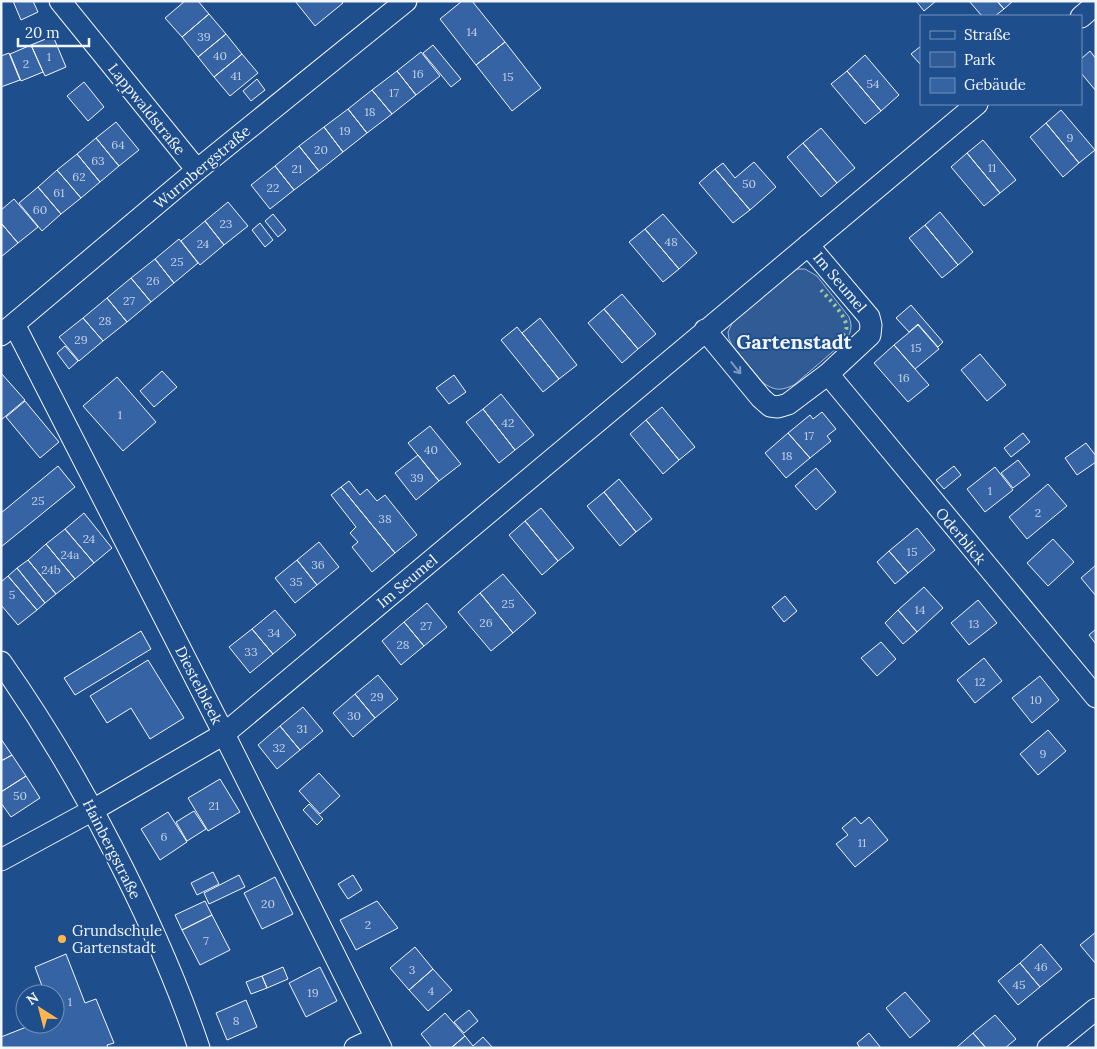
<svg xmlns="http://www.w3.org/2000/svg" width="1097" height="1049" viewBox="0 0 1097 1049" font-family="Lora,serif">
  <rect width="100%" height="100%" fill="#1f4e8c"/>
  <!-- green -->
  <path fill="#305b95" stroke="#a8bbd7" d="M798,269h7l12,7 32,41c4,10 2,17 -5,25l-50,43c-14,6 -19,6 -32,-3l-30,-37 -3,-6 -1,-7 6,-13 57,-49z"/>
  <!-- building -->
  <path fill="#3563a3" stroke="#f2f6ff" d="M13,1h20l5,11 -17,8z
    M185,1h13l11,13 -27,23 -17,-19z
    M295,1h46l2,2 -28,23z
    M462,1h10l33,41 -29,23 -36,-46z
    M916,1h20l-12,10z
    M969,1h28l7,8 -9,7h-13z
    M997,1h16l-9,8z
    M209,14l17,20 -28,23 -16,-20z
    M226,34l16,20 -28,23 -16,-20z
    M53,36l13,31 -21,9 -14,-31z
    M505,42l36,46 -29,23 -36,-46z
    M31,45l12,27 -22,9 -11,-27z
    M433,45l28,34 -10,8 -28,-34z
    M921,46v19l-10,-11z
    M1090,51l6,8v32l-15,-18v-14z
    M421,52l19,24 -24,19 -19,-24z
    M9,53l11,27 -19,7v-31z
    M242,54l16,19 -28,23 -16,-19z
    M865,55l34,40 -18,16 -34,-40z
    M397,71l19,24 -24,19 -20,-24z
    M847,71l34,40 -16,13 -34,-40z
    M257,79l8,11 -14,11 -8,-10z
    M84,82l20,25 -16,14 -21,-25z
    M372,90l20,24 -25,19 -19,-24z
    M348,109l19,24 -24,19 -19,-25z
    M1061,110l34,40 -16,13 -33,-40z
    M116,122l23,28 -20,16 -23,-28z
    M1046,123l33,40 -16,14 -33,-40z
    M324,127l19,25 -24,19 -20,-25z
    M821,128l34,40 -18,15 -34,-40z
    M96,138l23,28 -19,16 -23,-28z
    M983,140l33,40 -16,13 -33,-40z
    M803,143l34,40 -16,14 -34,-40z
    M299,146l20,25 -25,19 -19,-24z
    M967,153l33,40 -16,13 -33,-39z
    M77,154l23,28 -19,16 -24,-28z
    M754,162l22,25 -26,23 -35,-41 8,-6 12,15z
    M275,166l19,24 -24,19 -19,-24z
    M715,169l35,41 -17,13 -34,-40z
    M57,170l24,28 -20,16 -23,-27z
    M38,187l23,27 -19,17 -23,-28z
    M14,199l24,28 -20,16 -17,-20v-13z
    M228,202l20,24 -24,19 -19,-24z
    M940,212l33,40 -15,13 -33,-40z
    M273,214l13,16 -8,7 -13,-16z
    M663,214l34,39 -18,16 -34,-40z
    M205,221l19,24 -24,20 -19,-24z
    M1,223l17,20 -17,14z
    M260,223l13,17 -8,7 -13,-17z
    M925,225l33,40 -16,13 -33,-40z
    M645,229l34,40 -16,13 -34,-40z
    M179,239l19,24 -24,20 -19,-24z
    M155,259l19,24 -23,19 -20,-24z
    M131,278l20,24 -24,20 -20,-24z
    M622,294l34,40 -18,15 -34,-40z
    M107,298l20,24 -24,19 -20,-23z
    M911,305l32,37 -5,5 -20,-23 -9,8 -13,-14z
    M604,309l34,40 -16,14 -34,-40z
    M83,318l20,23 -24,20 -20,-24z
    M540,318l37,47 -18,14 -37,-46z
    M918,325l21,24 -24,20 -21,-24z
    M517,327l42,52 -16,13 -42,-52z
    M894,345l35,40 -21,17 -34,-39z
    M65,346l13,15 -9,8 -12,-16z
    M980,354l26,31 -19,16 -26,-31z
    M162,371l15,16 -23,20 -14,-16z
    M1,373l24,27 -24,20z
    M454,375l12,17 -17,12 -13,-16z
    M117,377l39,45 -33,29 -40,-45z
    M501,394l33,41 -19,15 -32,-41z
    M25,401l34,41 -19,16 -34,-41z
    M662,407l33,40 -16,13 -33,-40z
    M483,409l32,41 -16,13 -33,-41z
    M822,412l14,17 -9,7 4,5 -21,17 -22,-25 22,-18 3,4z
    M646,420l33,40 -16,14 -33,-40z
    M430,426l31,38 -22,17 -31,-38z
    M788,433l22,25 -24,20 -21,-25z
    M1023,433l7,9 -19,15 -7,-9z
    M1086,443l10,13v6l-19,13 -12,-17z
    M418,455l21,26 -23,19 -21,-27z
    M1018,460l12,15 -17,13 -12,-15z
    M58,466l17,21 -74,60v-34z
    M954,466l7,9 -17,14 -8,-9z
    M995,467l18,23 -28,22 -18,-23z
    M816,468l20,24 -20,18 -21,-24z
    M619,479l33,40 -16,13 -32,-40z
    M349,481l11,14 7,-6 10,12 8,-6 32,40 -22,18 -54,-66z
    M1048,484l19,22 -40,33 -18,-22z
    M341,487l54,66 -23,19 -20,-25 6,-5 -8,-9 6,-6 -25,-32z
    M604,492l32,40 -16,14 -33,-40z
    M541,508l33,40 -16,13 -33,-40z
    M84,513l28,35 -18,15 -29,-34z
    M525,521l33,40 -16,14 -33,-40z
    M917,528l18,22 -27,23 -19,-22z
    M65,529l29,34 -19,16 -29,-35z
    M1053,539l21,23 -26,24 -21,-23z
    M319,542l20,25 -22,18 -20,-25z
    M46,544l29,35 -19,15 -28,-34z
    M889,551l19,22 -13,11 -18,-22z
    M28,560l28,34 -11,9 -28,-35z
    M297,560l20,25 -22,18 -20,-25z
    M1096,565v31l-15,-18z
    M17,568l28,35 -8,7 -29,-34z
    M503,574l33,39 -23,20 -33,-40z
    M8,576l29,34 -19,15 -17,-20v-23z
    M924,587l19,21 -26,24 -19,-22z
    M480,593l33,40 -22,18 -33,-39z
    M785,596l12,15 -13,11 -12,-15z
    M978,600l19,23 -28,22 -18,-22z
    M427,603l20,24 -23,19 -20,-24z
    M275,610l21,25 -23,19 -21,-25z
    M898,610l19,22 -14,12 -18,-21z
    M404,622l20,24 -23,19 -19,-24z
    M252,629l21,25 -23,19 -21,-26z
    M1096,629v15l-7,-9z
    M141,631l10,18 -76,46 -11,-17z
    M881,642l15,17 -19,17 -16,-18z
    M984,658l18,23 -27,22 -18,-23z
    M148,660l36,58 -34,21 -19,-31 -24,15 -17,-27z
    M378,675l20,24 -23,19 -20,-24z
    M1040,676l19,24 -27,23 -20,-25z
    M355,694l20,24 -22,19 -20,-24z
    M303,707l20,24 -23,19 -20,-24z
    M280,726l20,24 -23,19 -19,-24z
    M1048,730l18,21 -28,24 -18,-21z
    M1,739l11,16 -11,6z
    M12,755l14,21 -25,16v-31z
    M319,773l21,23 -20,18 -21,-23z
    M26,776l14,22 -29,19 -10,-14v-11z
    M220,779l20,33 -32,19 -20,-33z
    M309,804l14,15 -6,6 -14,-15z
    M194,811l12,18 -19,12 -11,-19z
    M168,812l19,30 -27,18 -19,-31z
    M855,817l6,7 8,-7 19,23 -33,27 -19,-23 12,-9 -6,-7z
    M213,872l6,12 -22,11 -6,-12z
    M239,875l6,12 -36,17 -5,-11z
    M353,875l9,15 -14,9 -10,-15z
    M275,877l18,37 -31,15 -18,-36z
    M205,901l7,14 -30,15 -7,-15z
    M377,901l21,27 -42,22 -16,-30z
    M212,915l18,35 -30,15 -18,-35z
    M1096,932v32l-16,-19z
    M1041,944l21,25 -22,18 -20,-24z
    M415,947l18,22 -24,21 -19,-22z
    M66,954l19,49 11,-4 18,44 -7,2 1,3h-107v-11l33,-13h21v-30h-10l-10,-27z
    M1020,963l20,24 -22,18 -20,-24z
    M283,967l5,12 -21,9 -5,-12z
    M320,967l17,34 -31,16 -17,-34z
    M433,969l19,21 -24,21 -19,-21z
    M262,976l5,12 -16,6 -5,-12z
    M905,992l25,29 -20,17 -24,-30z
    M246,1000l11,27 -30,13 -11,-27z
    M469,1010l9,11 -14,12 -10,-11z
    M445,1013l20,23 -14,12h-19l-11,-14z
    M995,1015l21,24 -11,9h-19l-13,-15z
    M869,1033l12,15h-21l-3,-5z
    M973,1033l13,15h-30z
    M465,1036l8,10 10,-9 10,11h-42z"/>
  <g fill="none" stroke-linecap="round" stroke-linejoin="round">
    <defs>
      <path id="minor" d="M60,1l137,169
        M1081,17l15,-13
        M14,324l210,410 157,314
        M705,330l56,68 9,8 8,1 10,-3 40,-30 42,-39 1,-10 -2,-8 -61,-72
        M1,335l196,-165 209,-169
        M828,374l268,323
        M1,662c42,60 79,122 112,187 33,64 63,130 86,199
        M1,860l92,-50 131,-76 753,-630
        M355,1048l21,-10
        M1048,1048l48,-39"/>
    </defs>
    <!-- minor casing -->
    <use href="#minor" stroke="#f2f6ff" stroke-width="23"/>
    <!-- minor -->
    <use href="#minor" stroke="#1f4e8c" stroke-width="21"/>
    <!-- hedge -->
    <path stroke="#97c8a6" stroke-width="4" stroke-dasharray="2.5 4" stroke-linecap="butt" d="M821,290c7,8 29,29 25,40 -3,7 -9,10 -15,14"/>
  </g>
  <!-- one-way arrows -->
  <defs><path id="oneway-shaft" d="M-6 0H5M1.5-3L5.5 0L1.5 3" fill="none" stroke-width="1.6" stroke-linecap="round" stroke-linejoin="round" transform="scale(1.25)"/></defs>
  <use stroke="#7e9ac0" href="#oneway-shaft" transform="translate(736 368) rotate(51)"/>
  <!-- markers -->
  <circle fill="#ffb74d" stroke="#1f4e8c" stroke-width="2" cx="62" cy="939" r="5"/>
  <g text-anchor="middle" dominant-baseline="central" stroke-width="4" stroke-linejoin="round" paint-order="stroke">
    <!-- number labels -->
    <g font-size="12" fill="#c3d1e8">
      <text x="472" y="31">14</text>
      <text x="204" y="36">39</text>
      <text x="220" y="55">40</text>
      <text x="49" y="56">1</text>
      <text x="26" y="63">2</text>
      <text x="418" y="73">16</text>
      <text x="236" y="75">41</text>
      <text x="508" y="76">15</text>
      <text x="873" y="83">54</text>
      <text x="394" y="92">17</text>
      <text x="370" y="111">18</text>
      <text x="345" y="130">19</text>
      <text x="1070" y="137">9</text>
      <text x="118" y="144">64</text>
      <text x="321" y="149">20</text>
      <text x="98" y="160">63</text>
      <text x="992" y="167">11</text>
      <text x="297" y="168">21</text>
      <text x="79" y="176">62</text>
      <text x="749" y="183">50</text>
      <text x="273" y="187">22</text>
      <text x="59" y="192">61</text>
      <text x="40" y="209">60</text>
      <text x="226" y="223">23</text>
      <text x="671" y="241">48</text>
      <text x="203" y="243">24</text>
      <text x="177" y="261">25</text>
      <text x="153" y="280">26</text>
      <text x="129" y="300">27</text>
      <text x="105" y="320">28</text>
      <text x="81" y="339">29</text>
      <text x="916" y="347">15</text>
      <text x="904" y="377">16</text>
      <text x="120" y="414">1</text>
      <text x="508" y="422">42</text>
      <text x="809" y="435">17</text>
      <text x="431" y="449">40</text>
      <text x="787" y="455">18</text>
      <text x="417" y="477">39</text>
      <text x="990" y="490">1</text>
      <text x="38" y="500">25</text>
      <text x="1038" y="512">2</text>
      <text x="385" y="518">38</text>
      <text x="89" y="538">24</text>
      <text x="912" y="551">15</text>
      <text x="70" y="554">24a</text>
      <text x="318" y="564">36</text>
      <text x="51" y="569">24b</text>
      <text x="296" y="581">35</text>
      <text x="12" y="594">5</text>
      <text x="508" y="603">25</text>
      <text x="920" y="609">14</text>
      <text x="486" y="622">26</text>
      <text x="974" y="623">13</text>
      <text x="426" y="625">27</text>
      <text x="274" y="632">34</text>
      <text x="403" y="644">28</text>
      <text x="251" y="651">33</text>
      <text x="980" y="681">12</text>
      <text x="377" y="696">29</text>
      <text x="1036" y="699">10</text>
      <text x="354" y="715">30</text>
      <text x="302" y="728">31</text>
      <text x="279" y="747">32</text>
      <text x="1043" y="753">9</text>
      <text x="20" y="795">50</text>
      <text x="214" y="805">21</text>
      <text x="164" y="836">6</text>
      <text x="862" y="842">11</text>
      <text x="268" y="903">20</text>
      <text x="368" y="924">2</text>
      <text x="206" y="940">7</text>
      <text x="1041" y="966">46</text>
      <text x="412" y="969">3</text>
      <text x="1019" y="984">45</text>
      <text x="431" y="990">4</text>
      <text x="313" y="992">19</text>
      <text x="70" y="1001">1</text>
      <text x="236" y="1020">8</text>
    </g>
    <!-- street labels -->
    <g font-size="15" fill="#f2f6ff" stroke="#1f4e8c">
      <text transform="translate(147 109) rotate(51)">Lappwaldstraße</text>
      <text transform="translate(202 167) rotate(-40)">Wurmbergstraße</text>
      <text transform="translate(840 282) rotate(50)">Im Seumel</text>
      <text transform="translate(961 536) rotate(50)">Oderblick</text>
      <text transform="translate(407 581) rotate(-40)">Im Seumel</text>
      <text transform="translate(199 685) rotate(63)">Diestelbleek</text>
      <text transform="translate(112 849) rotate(63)">Hainbergstraße</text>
    </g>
    <!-- poi labels -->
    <g font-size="15" fill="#f2f6ff" stroke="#1f4e8c" text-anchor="start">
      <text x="72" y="930">Grundschule<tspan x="72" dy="17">Gartenstadt</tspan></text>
    </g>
    <!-- district labels -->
    <g font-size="20" font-weight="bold" fill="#f2f6ff" stroke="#1f4e8c">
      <text x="794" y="341">Gartenstadt</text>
    </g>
  </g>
  <!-- border -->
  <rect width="1097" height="1049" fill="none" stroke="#f2f6ff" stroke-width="5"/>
  <!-- legend -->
  <rect x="920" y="15" width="162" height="90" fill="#1f4e8c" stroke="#7391ba"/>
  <rect x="930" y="31" width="25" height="8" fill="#1f4e8c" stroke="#7391ba"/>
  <text x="964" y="40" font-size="15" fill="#f2f6ff">Straße</text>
  <rect x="930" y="52" width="25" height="15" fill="#305b95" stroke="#7391ba"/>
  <text x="964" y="65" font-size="15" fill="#f2f6ff">Park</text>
  <rect x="930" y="78" width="25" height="15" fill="#3563a3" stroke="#7391ba"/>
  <text x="964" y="90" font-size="15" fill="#f2f6ff">Gebäude</text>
  <!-- north arrow -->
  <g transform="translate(40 1009) rotate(324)"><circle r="24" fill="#1f4e8c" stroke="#7391ba"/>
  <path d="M0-4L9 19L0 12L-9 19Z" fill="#ffb74d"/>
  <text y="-8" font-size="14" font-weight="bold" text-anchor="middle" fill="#f2f6ff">N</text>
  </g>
  <!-- scale -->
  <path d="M18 38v8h71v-8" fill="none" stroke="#f2f6ff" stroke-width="2.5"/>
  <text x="25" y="38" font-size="15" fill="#f2f6ff" stroke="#1f4e8c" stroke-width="4" paint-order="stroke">20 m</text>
</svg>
